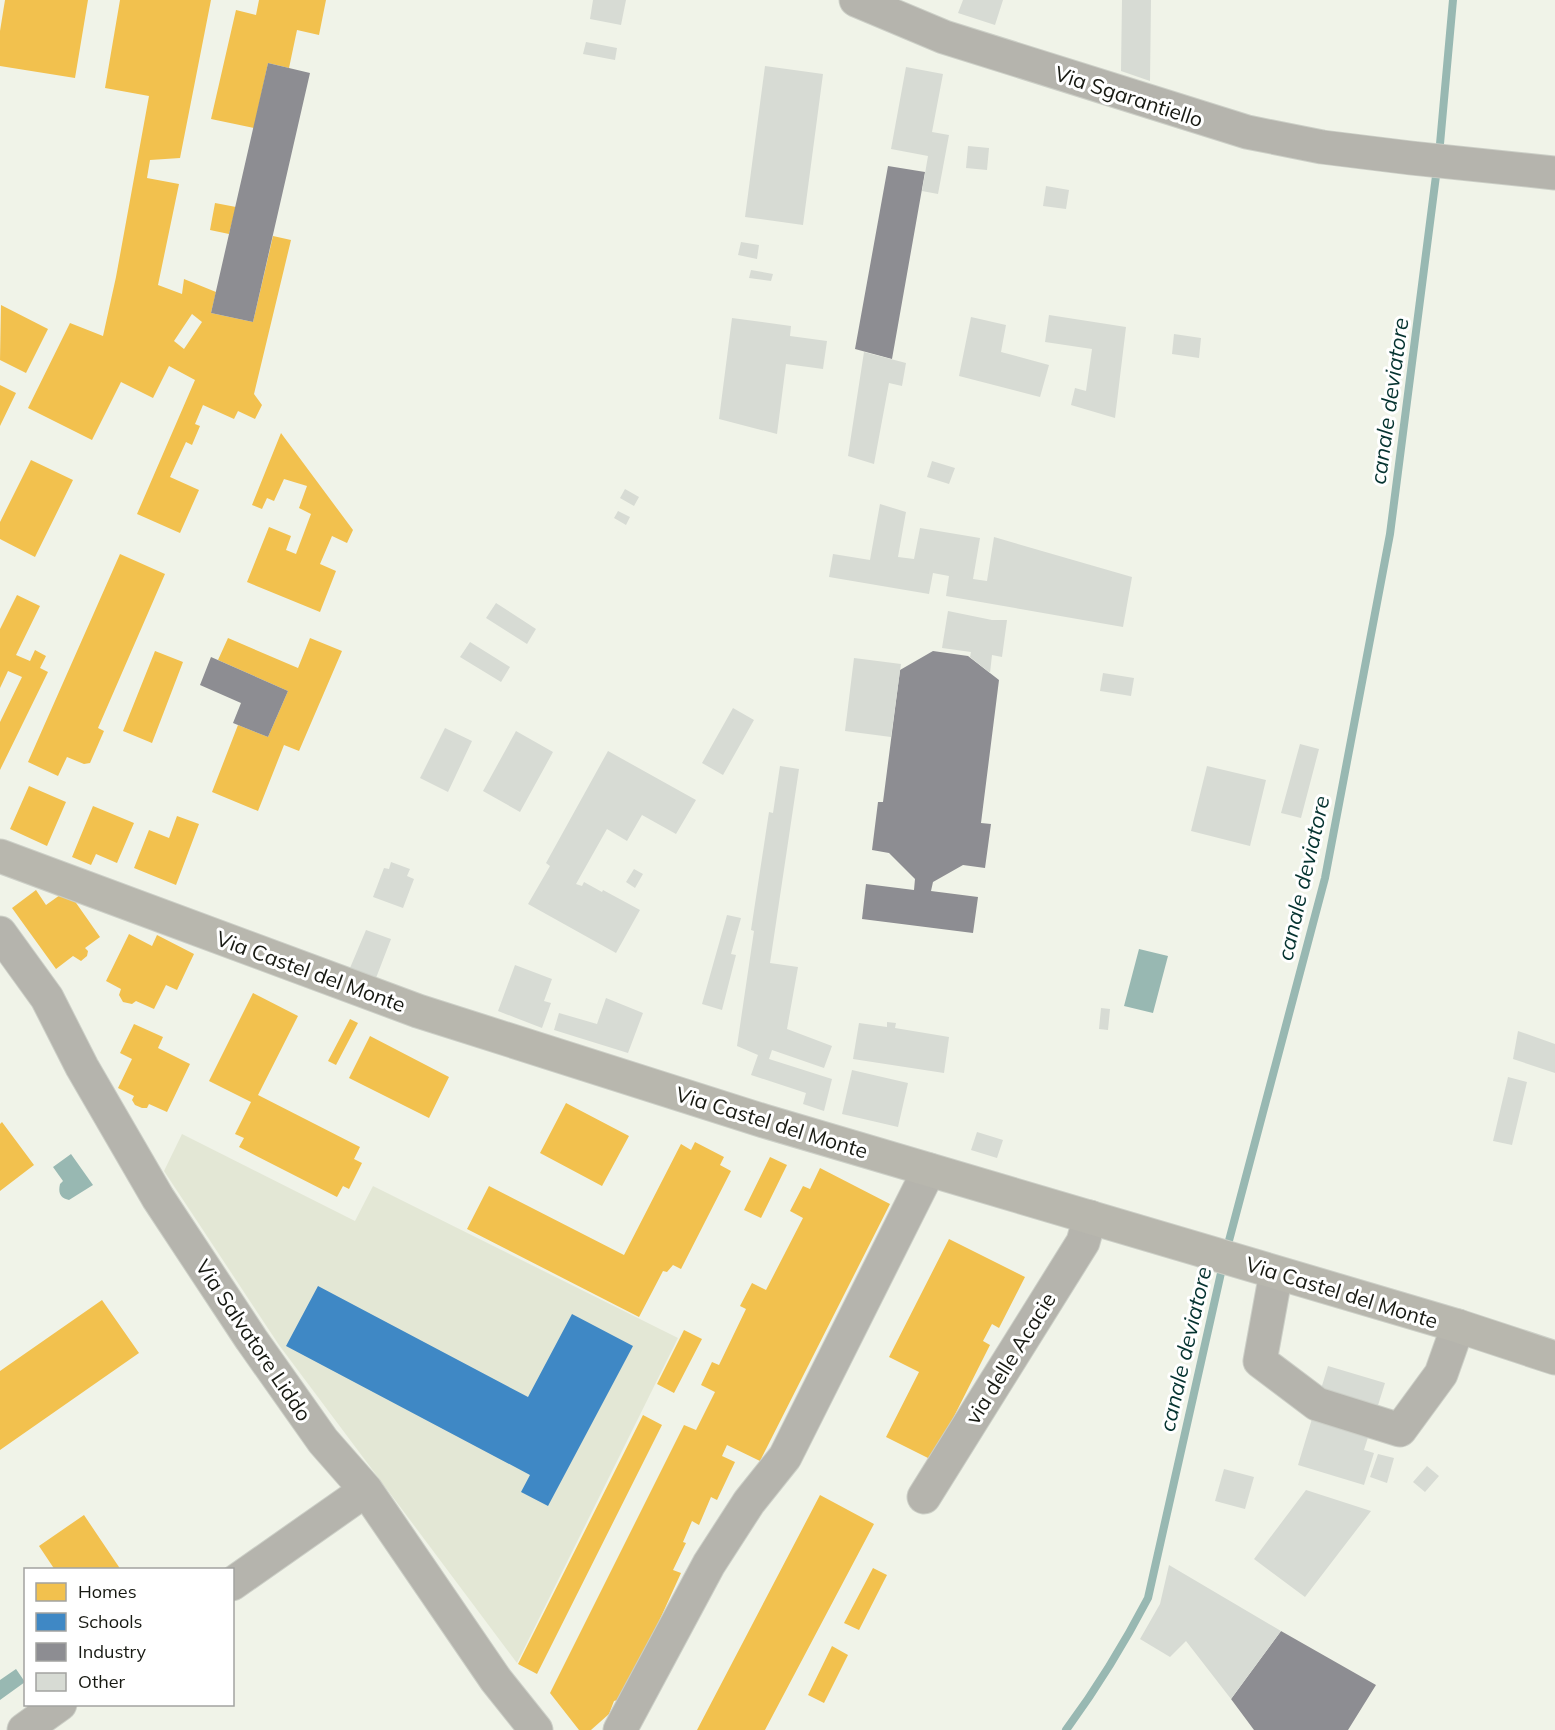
<svg xmlns="http://www.w3.org/2000/svg" width="1555" height="1730" viewBox="0 0 1555 1730" font-family="Mulish,sans-serif">
  <rect width="100%" height="100%" fill="#f0f3e8"/>
  <!-- built -->
  <path fill="#e3e7d5" d="M182,1134l173,87 18,-35 305,152 -161,325 -238,-318 -115,-174z"/>
  <!-- water -->
  <path fill="#98b8b2" d="M1139,949l29,7 -15,57 -29,-7z
    M71,1154l22,31 -24,15c-9,-2 -11,-7 -9,-16l3,-3 -10,-14z
    M16,1669l9,13 -25,18v-20z"/>
  <!-- homes -->
  <path fill="#f2c14e" fill-rule="evenodd" d="M5,0h83l-13,78 -75,-12v-35z
    M120,0h91l-31,158 -30,2 -3,18 32,6 -21,101 24,9 2,-15 32,13 -5,21 42,9 20,-86 18,4 -37,154 8,11 -7,14 -17,-8 -4,8 -31,-14 -8,19 5,2 -8,19 -6,-3 -16,35 29,13 -19,43 -43,-19 58,-134 -26,-14 -16,32 -32,-16 -29,58 -64,-32 42,-85 33,13 13,-59 33,-181 -44,-8zM192,314l10,8 -18,27 -10,-8z
    M259,0h67l-7,35 -22,-5 -8,38 -21,-5 -14,65 -43,-9 25,-109 20,5z
    M215,203l21,4 -7,27 -19,-4z
    M1,305l47,24 -22,44 -26,-13z
    M0,385l16,8 -16,33z
    M281,433l72,97 -6,13 -15,-7 -12,28 16,7 -16,41 -73,-30 22,-55 22,9 -5,14 10,4 15,-40 -12,-6 8,-22 -23,-7 -10,22 -7,-3 -5,11 -10,-4z
    M31,460l42,20 -38,77 -35,-18v-17z
    M120,554l45,20 -67,154 6,3 -14,32 -6,1 -17,-7 -9,19 -30,-14z
    M17,595l23,11 -24,49 14,6 5,-11 11,6 -6,12 8,4 -48,98v-48l22,-45 -14,-6 -8,17v-59z
    M228,638l70,30 12,-30 32,13 -43,100 -15,-6 -26,66 -46,-19 26,-67 30,12 20,-46 -70,-31z
    M155,651l28,11 -31,81 -29,-12z
    M29,786l37,16 -19,44 -37,-17z
    M93,806l41,17 -17,40 -21,-9 -5,11 -19,-8z
    M177,816l22,8 -23,61 -42,-17 15,-38 20,8z
    M36,890l10,15 21,-15 33,47 -15,11 3,3 -1,5 -6,5 -8,-5 -17,13 -44,-61z
    M129,934l23,12 5,-11 37,19 -17,36 -11,-5 -12,24 -18,-8 -4,3 -9,-2 -4,-7 2,-6 -15,-8z
    M253,993l45,23 -40,79 102,52 -6,12 8,4 -13,26 -6,-3 -6,11 -98,-50 5,-9 -9,-4 16,-32 -42,-21z
    M350,1019l8,4 -22,42 -8,-4z
    M134,1024l29,13 -5,11 32,16 -23,48 -18,-8 -2,4h-5l-7,-3 -3,-5 2,-4 -16,-8 14,-29 -12,-6z
    M370,1036l79,41 -20,41 -80,-40z
    M566,1103l63,33 -27,50 -62,-33z
    M2,1122l32,43 -34,26v-67z
    M695,1142l29,15 -4,8 11,6 -50,98 -8,-4 -6,7 -4,-1 -24,46 -172,-88 22,-43 135,69 57,-111 10,6z
    M770,1157l17,8 -26,53 -17,-8z
    M820,1168l70,36 -130,257 -33,-16 -5,11 13,6 -18,38 -6,-3 -12,28 -7,-4 -9,21 3,1 -13,27 8,3 -51,112 -9,14 -7,2 -5,13 -18,16h-12l-29,-37 134,-268 12,5 19,-38 -14,-7 11,-23 7,3 27,-56 -6,-3 12,-23 14,7 37,-72 -13,-7 13,-25 7,3z
    M949,1239l76,38 -26,51 -7,-4 -9,17 7,4 -58,115 -46,-23 33,-65 -30,-15z
    M102,1300l37,53 -139,97v-79z
    M684,1330l18,9 -28,54 -17,-9z
    M643,1415l19,10 -125,249 -19,-10z
    M820,1495l54,29 -109,206h-68z
    M84,1515l37,55h-66l-16,-24z
    M873,1568l14,7 -28,55 -15,-7z
    M832,1646l16,9 -24,48 -16,-8z"/>
  <!-- schools -->
  <path fill="#3f88c5" d="M318,1286l210,111 44,-83 61,32 -85,160 -27,-14 9,-17 -244,-129z"/>
  <!-- industry -->
  <path fill="#8d8d92" d="M268,63l42,10 -57,249 -42,-9z
    M888,166l37,6 -33,187 -37,-10z
    M933,651l35,5 31,24 -18,143 10,1 -6,44 -22,-3 -30,17 -2,9 47,6 -5,36 -111,-14 4,-35 48,6 1,-11 -26,-26 -17,-3 6,-48h5l17,-132z
    M211,657l77,34 -20,46 -35,-14 8,-20 -41,-18z
    M1281,1631l95,54 -28,45h-94l-23,-31z"/>
  <g fill="none" stroke-linecap="round" stroke-linejoin="round">
    <!-- stream -->
    <path stroke="#98b8b2" stroke-width="8" d="M1439,155l14,-155
      M1226,1252l99,-374 65,-344 47,-366
      M1066,1730c31,-42 58,-86 82,-132l75,-334"/>
  </g>
  <!-- building -->
  <path fill="#d7dbd4" d="M593,0h33l-5,25 -31,-6z
    M963,0h40l-8,25 -37,-12z
    M1122,0h29l-1,81 -29,-10z
    M586,42l31,6 -2,12 -32,-6z
    M765,66l58,8 -20,151 -58,-8z
    M906,67l37,7 -11,58 17,3 -11,59 -16,-3 6,-35 -37,-7z
    M968,146l21,2 -2,22 -21,-2z
    M1046,186l23,4 -3,19 -23,-3z
    M741,242l18,3 -2,14 -19,-4z
    M751,270l22,4 -2,7 -22,-3z
    M1049,315l77,12 -11,91 -44,-13 4,-17 11,3 6,-42 -47,-7z
    M971,317l35,8 -5,27 48,13 -9,32 -81,-21z
    M732,318l59,8 -1,10 37,5 -4,28 -37,-5 -9,70 -58,-15z
    M1174,334l27,4 -2,20 -27,-4z
    M864,352l42,11 -4,23 -13,-3 -15,81 -26,-8z
    M932,461l23,7 -6,16 -22,-7z
    M625,489l14,8 -5,9 -14,-8z
    M880,504l26,8 -8,45 16,2 6,-31 60,10 -7,41 14,2 7,-44 138,40 -9,50 -177,-31 3,-20 -16,-3 -4,21 -100,-17 4,-23 37,6z
    M618,511l12,6 -4,8 -12,-7z
    M496,603l40,26 -9,15 -41,-26z
    M948,611l44,9h15l-5,37 -10,-2 -2,18 -20,-16 1,-5 -29,-4z
    M470,642l40,25 -9,15 -41,-25z
    M854,658l47,6 -10,73 -46,-6z
    M1103,673l31,5 -3,18 -31,-5z
    M733,708l21,12 -31,55 -21,-12z
    M445,728l27,13 -24,51 -28,-14z
    M516,731l37,21 -33,60 -37,-21z
    M1300,744l19,5 -18,69 -20,-5z
    M608,751l88,49 -20,34 -34,-19 -15,26 -20,-12 -31,55 6,2 2,-4 18,10 1,-2 37,20 -24,43 -88,-49 22,-38 -4,-3z
    M780,766l19,3 -29,194 28,4 -11,62 45,17 -8,22 -52,-18 -3,9 63,20 -8,32 -21,-7 3,-11 -55,-18 7,-20 -21,-9 17,-115 -3,-1 18,-118 4,1z
    M1207,766l59,14 -16,66 -59,-15z
    M391,862l19,7 -3,7 7,3 -11,29 -30,-11 11,-29 5,1z
    M634,869l9,5 -8,14 -9,-6z
    M727,915l14,3 -10,36 5,1 -14,55 -20,-6z
    M366,930l25,9 -15,39 -26,-10z
    M515,965l37,14 -8,22 7,2 -9,25 -44,-17z
    M606,998l37,15 -15,40 -74,-23 5,-17 38,11z
    M1101,1008l9,1 -2,21 -9,-1z
    M887,1022l9,1 -1,5 54,9 -5,36 -91,-14 6,-36 28,4z
    M1518,1031l37,13v29l-42,-14z
    M852,1070l56,13 -10,44 -56,-13z
    M1508,1077l19,5 -15,63 -19,-4z
    M977,1132l26,8 -6,18 -26,-8z
    M1328,1366l57,17 -21,67 10,3 -10,32 -66,-20z
    M1378,1454l16,4 -7,25 -17,-6z
    M1427,1466l12,10 -14,16 -12,-10z
    M1224,1469l30,8 -9,32 -30,-8z
    M1306,1490l65,21 -66,86 -51,-38z
    M1169,1565l112,66 -50,68 -45,-58 -16,16 -30,-18 20,-35z"/>
  <g fill="none" stroke-linecap="round" stroke-linejoin="round">
    <defs>
      <path id="minor" d="M856,0l88,37 303,95 75,15 89,11 144,15
        M0,933l47,65 35,69 76,131 93,141 72,102 43,49 130,190 40,50
        M1276,1273l-16,88 57,43 83,26 41,-56 17,-48
        M924,1497l159,-255 7,-25
        M232,1584l134,-94
        M24,1730l36,-26
        M620,1730l89,-166 40,-62 36,-45 144,-287"/>
      <path id="major" d="M0,856l418,155 346,110 694,205 97,32"/>
    </defs>
    <!-- minor casing -->
    <use href="#minor" stroke="#cccfc7" stroke-width="35"/>
    <!-- major casing -->
    <use href="#major" stroke="#cccfc7" stroke-width="35"/>
    <!-- minor -->
    <use href="#minor" stroke="#b5b4ad" stroke-width="33"/>
    <!-- major -->
    <use href="#major" stroke="#b8b7ae" stroke-width="33"/>
  </g>
  <g text-anchor="middle" dominant-baseline="central" stroke-width="6" stroke-linejoin="round" paint-order="stroke">
    <!-- street labels -->
    <g font-size="21" fill="#171912" stroke="#fff">
      <text transform="translate(1129 96) rotate(18)">Via Sgarantiello</text>
      <text transform="translate(311 971) rotate(20)">Via Castel del Monte</text>
      <text transform="translate(772 1122) rotate(17)">Via Castel del Monte</text>
      <text transform="translate(1342 1292) rotate(17)">Via Castel del Monte</text>
      <text transform="translate(254 1340) rotate(56)">Via Salvatore Liddo</text>
      <text transform="translate(1010 1358) rotate(-58)">via delle Acacie</text>
    </g>
    <!-- water labels -->
    <g font-size="22" font-style="italic" fill="#053330" stroke="#fff">
      <text transform="translate(1389 401) rotate(-82)">canale deviatore</text>
      <text transform="translate(1303 878) rotate(-77)">canale deviatore</text>
      <text transform="translate(1185 1349) rotate(-77)">canale deviatore</text>
    </g>
  </g>
  <!-- legend -->
  <rect x="24" y="1568" width="210" height="138" fill="#ffffff" stroke="#a2a3a0" stroke-width="1.5"/>
  <rect x="36" y="1583" width="30" height="18" fill="#f2c14e" stroke="#a2a3a0" stroke-width="1.5"/>
  <text x="78" y="1598" font-size="18" fill="#171912">Homes</text>
  <rect x="36" y="1613" width="30" height="18" fill="#3f88c5" stroke="#a2a3a0" stroke-width="1.5"/>
  <text x="78" y="1628" font-size="18" fill="#171912">Schools</text>
  <rect x="36" y="1643" width="30" height="18" fill="#8d8d92" stroke="#a2a3a0" stroke-width="1.5"/>
  <text x="78" y="1658" font-size="18" fill="#171912">Industry</text>
  <rect x="36" y="1673" width="30" height="18" fill="#d7dbd4" stroke="#a2a3a0" stroke-width="1.5"/>
  <text x="78" y="1688" font-size="18" fill="#171912">Other</text>
</svg>
